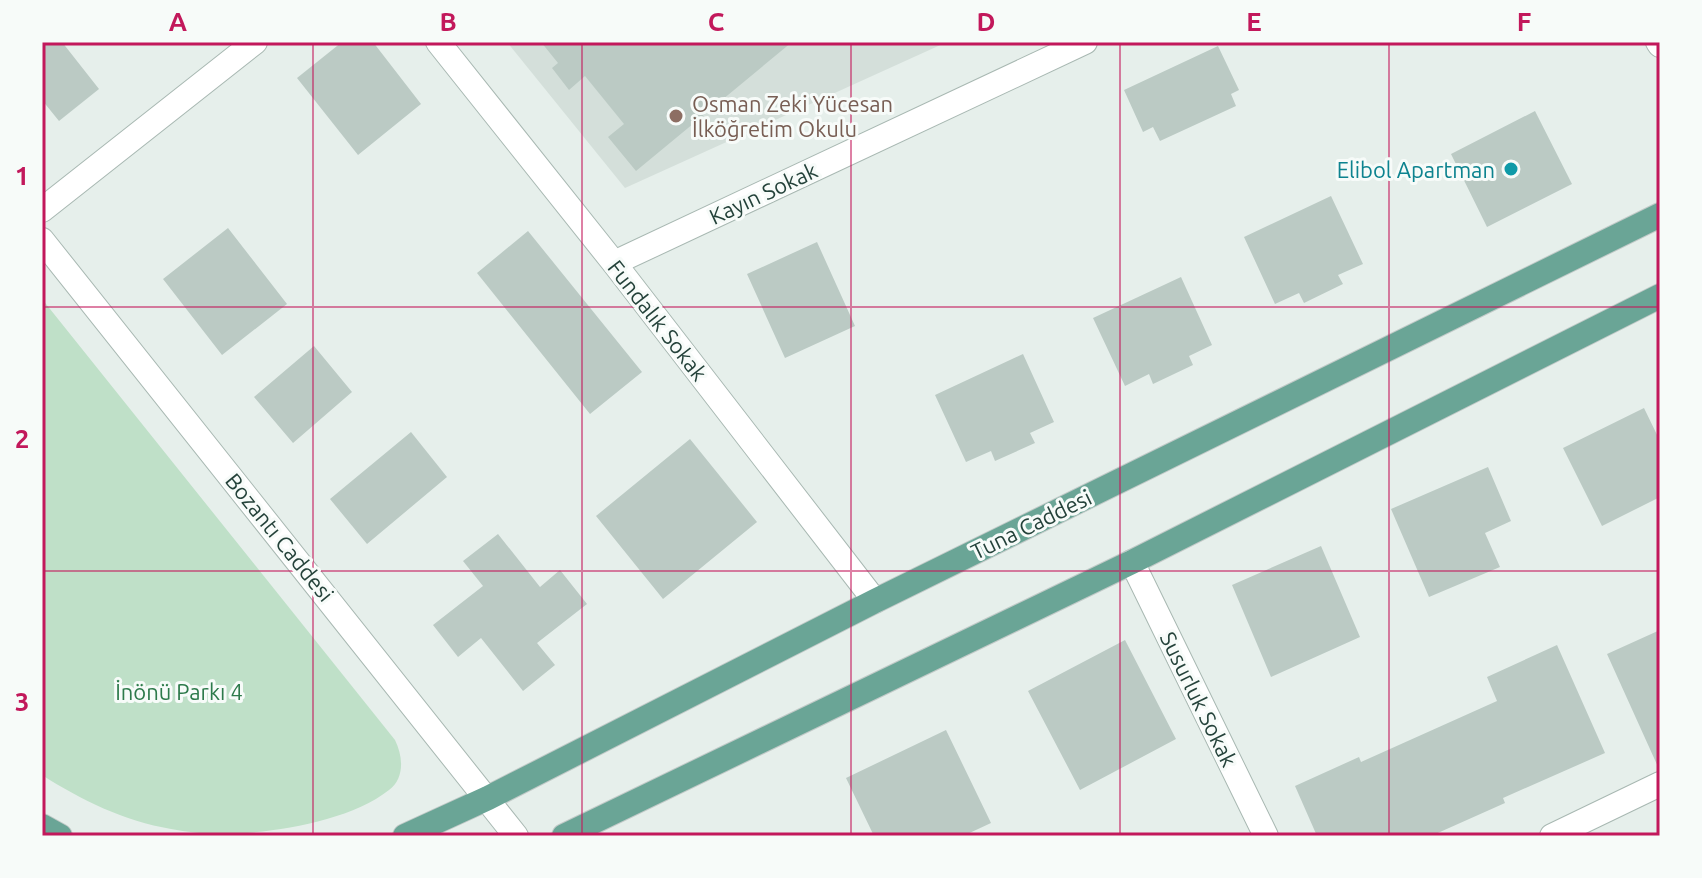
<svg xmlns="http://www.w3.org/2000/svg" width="1702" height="878" viewBox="0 0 1702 878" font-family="Ubuntu,sans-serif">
  <rect width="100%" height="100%" fill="#e6efeb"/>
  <!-- built -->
  <path fill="#d4dfda" d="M507,42h440l-322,146z"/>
  <!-- green -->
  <path fill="#bfe0c8" d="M42,299l353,441c8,16 10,38 -6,50 -39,31 -115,43 -164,44 -18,1 -36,-2 -54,-5 -47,-8 -90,-29 -129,-54z"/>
  <!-- building -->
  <path fill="#bbcac4" d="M42,42h20l37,47 -40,32 -17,-21z
    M342,42h31l48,62 -63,51 -61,-77z
    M541,42h251l-156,129 -28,-34 16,-13 -39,-48 -16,14 -17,-22 6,-5z
    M1218,46l21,44 -8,4 5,12 -76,35 -7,-14 -10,5 -19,-42z
    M1535,111l37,73 -85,43 -36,-73z
    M1331,196l32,68 -25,11 5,9 -39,19 -5,-10 -24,11 -31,-67z
    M228,228l59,76 -65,51 -59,-76z
    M528,231l114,141 -52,42 -113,-141z
    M817,242l38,84 -70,32 -38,-84z
    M1181,277l31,68 -23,11 4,9 -40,19 -4,-10 -24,12 -32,-68z
    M314,346l38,46 -59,51 -39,-46z
    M1023,354l31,68 -24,11 5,10 -40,18 -4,-10 -25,11 -31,-67z
    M1644,408l16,33v56l-58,29 -39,-78z
    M411,432l36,45 -80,67 -37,-45z
    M690,439l67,83 -94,77 -67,-83z
    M1488,467l23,54 -26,12 15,34 -71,30 -38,-88z
    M498,534l42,53 20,-17 27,34 -50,39 18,22 -32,26 -42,-53 -23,19 -25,-32 50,-39 -20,-25z
    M1321,546l39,91 -89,40 -39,-92z
    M1660,630v139h-1l-52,-115z
    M1125,640l51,99 -96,51 -52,-99z
    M1557,645l48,108 -102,45 2,5 -74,33h-114l-22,-50 64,-29 2,5 136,-61 -10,-24z
    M946,730l45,93 -28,13h-89l-28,-58z"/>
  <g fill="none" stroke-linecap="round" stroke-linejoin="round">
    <defs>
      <path id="minor" d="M438,42l176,221 261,338
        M1658,42l2,3
        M42,210l213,-168
        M42,240l474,596
        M614,263l471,-221
        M1132,562l134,274
        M1552,836l108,-52"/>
      <path id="primary" d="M42,826l18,10
        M405,836l83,-38 387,-197 785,-386
        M564,836l568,-274 528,-266"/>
    </defs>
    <!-- minor casing -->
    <use href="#minor" stroke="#a8b8b2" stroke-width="26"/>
    <!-- primary casing -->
    <use href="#primary" stroke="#c2cac8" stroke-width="26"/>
    <!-- minor -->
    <use href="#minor" stroke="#fff" stroke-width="24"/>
    <!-- primary -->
    <use href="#primary" stroke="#6aa596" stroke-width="24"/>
  </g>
  <!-- grid -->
  <path fill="none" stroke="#c2185b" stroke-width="2" stroke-opacity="0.55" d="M313,42v794M582,42v794M851,42v794M1120,42v794M1389,42v794M42,307h1618M42,571h1618"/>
  <!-- markers -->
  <circle fill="#8d6e63" stroke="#f7fbf9" stroke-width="3" cx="676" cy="116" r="8"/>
  <circle fill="#0f9aa8" stroke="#f7fbf9" stroke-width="3" cx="1511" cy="169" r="8"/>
  <g text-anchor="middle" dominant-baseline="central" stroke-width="6" stroke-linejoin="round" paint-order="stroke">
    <!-- education labels -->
    <g font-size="22" fill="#785e54" stroke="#f7fbf9" text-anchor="start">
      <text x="692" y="103">Osman Zeki Yücesan<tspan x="692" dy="25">İlköğretim Okulu</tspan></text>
    </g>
    <!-- culture labels -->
    <g font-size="22" fill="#0d838f" stroke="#f7fbf9" text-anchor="end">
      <text x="1495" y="169">Elibol Apartman</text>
    </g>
    <!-- street labels -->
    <g font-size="22" fill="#24423a" stroke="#f7fbf9">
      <text transform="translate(763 193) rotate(-25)">Kayın Sokak</text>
      <text transform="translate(658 320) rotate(52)">Fundalık Sokak</text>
      <text transform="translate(1031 524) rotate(-26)">Tuna Caddesi</text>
      <text transform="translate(280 537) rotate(51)">Bozantı Caddesi</text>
      <text transform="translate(1199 699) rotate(64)">Susurluk Sokak</text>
    </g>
    <!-- park labels -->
    <g font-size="22" fill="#2d7a4b" stroke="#f7fbf9">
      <text x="179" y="691">İnönü Parkı 4</text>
    </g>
  </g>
  <!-- border -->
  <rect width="1702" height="878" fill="none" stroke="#f7fbf9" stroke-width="88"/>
  <rect x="44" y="44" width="1614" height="790" fill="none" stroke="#c2185b" stroke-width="3"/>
  <g font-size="26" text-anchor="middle" font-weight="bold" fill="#c2185b">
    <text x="178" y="31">A</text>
    <text x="448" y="31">B</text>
    <text x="716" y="31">C</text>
    <text x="986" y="31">D</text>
    <text x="1254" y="31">E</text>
    <text x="1524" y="31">F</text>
    <text x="22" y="185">1</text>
    <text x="22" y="448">2</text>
    <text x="22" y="711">3</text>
  </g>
</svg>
